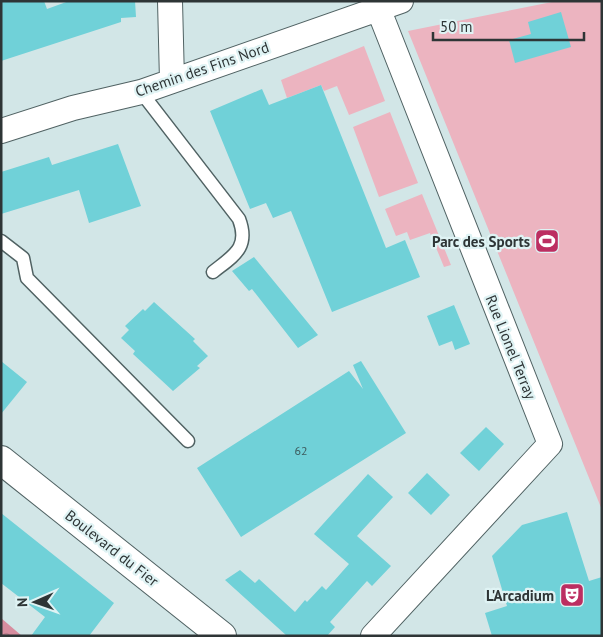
<svg xmlns="http://www.w3.org/2000/svg" width="603" height="637" viewBox="0 0 603 637" font-family="'PT Sans',sans-serif">
  <defs>
    <pattern id="forest-crowns" width="20" height="18" patternUnits="userSpaceOnUse" patternTransform="scale(1.25)"><rect width="20" height="18" fill="#d78d9f"/><path d="M2 6a3 3 0 1 1 6 0M12 15a3 3 0 1 1 6 0" fill="none" stroke="#af7482"/></pattern>
  </defs>
  <rect width="100%" height="100%" fill="#d2e6e7"/>
  <!-- grass -->
  <path fill="#ecb4c0" d="M557,1h45v509l-194,-479z
    M364,46l21,55 -36,14 -12,-29 -13,5 -3,-6 -34,13 -6,-18z
    M390,112l28,71 -39,14 -26,-70z
    M422,194l29,71 -7,2 -14,-34 -20,7 -3,-8 -11,4 -11,-27z"/>
  <!-- forest -->
  <path fill="url(#forest-crowns)" d="M1,618l21,18h-21z"/>
  <!-- building -->
  <path fill="#70d1d8" d="M1,1h43l3,8 22,-8h66l1,16 -15,1v4l-120,39z
    M561,12l10,35 -56,16 -6,-23 22,-6 -3,-12z
    M321,85l65,163 19,-8 15,37 -88,35 -41,-101 -18,7 -7,-15 -16,6 -40,-98 52,-22 7,16z
    M118,144l23,62 -52,17 -10,-33 -78,24v-42l48,-15 3,8z
    M254,257l64,78 -20,13 -46,-59 -3,2 -17,-20z
    M154,302l41,37 -2,2 15,15 -11,10 3,2 -27,23 -40,-37 2,-3 -14,-13 8,-8 -4,-4 18,-17 2,2z
    M454,305l16,39 -15,6 -3,-9 -13,5 -12,-30z
    M1,361l26,21 -26,32z
    M361,361l45,72 -165,104 -44,-69 152,-97 14,18 -10,-24z
    M486,427l18,17 -25,27 -19,-18z
    M427,473l23,22 -19,20 -23,-22z
    M368,474l25,23 -36,39 34,30 -19,20 -5,-5 -37,41 5,5 -8,9h-40l-62,-56 15,-10 15,13 4,-4 36,33 10,-12 2,2 15,-16 4,4 23,-26 -35,-30z
    M567,512l22,69 13,-4v59h-110l-7,-23 22,-7 -15,-50 30,-31z
    M1,513l113,90 -25,33h-58l14,-19 -44,-34z"/>
  <g fill="none" stroke-linecap="round" stroke-linejoin="round">
    <defs>
      <path id="service" d="M141,92l98,127c11,29 -6,37 -26,53
        M1,241l22,17 4,20 161,163"/>
      <path id="minor" d="M170,1l2,80
        M1,131l72,-23 68,-16 260,-91
        M373,636l177,-192 -172,-436"/>
      <path id="secondary" d="M1,460l221,176"/>
    </defs>
    <!-- service casing -->
    <use href="#service" stroke="#506263" stroke-width="15"/>
    <!-- minor casing -->
    <use href="#minor" stroke="#506263" stroke-width="26"/>
    <!-- secondary casing -->
    <use href="#secondary" stroke="#506263" stroke-width="30"/>
    <!-- service -->
    <use href="#service" stroke="#fff" stroke-width="12"/>
    <!-- minor -->
    <use href="#minor" stroke="#fff" stroke-width="24"/>
    <!-- secondary -->
    <use href="#secondary" stroke="#fff" stroke-width="28"/>
  </g>
  <!-- icons -->
  <defs>
    <symbol id="stadium-square" viewBox="-11 -11 22 22"><rect x="-9" y="-9" width="18" height="18" rx="4" fill="#bc2e61" stroke="#dff3f4"/><path d="M0-5a6.5 5 0 1 0 0 10a6.5 5 0 1 0 0-10ZM-3.5-1.8h7v3.6h-7Z" fill="#fff"/></symbol>
    <symbol id="theatre-square" viewBox="-11 -11 22 22"><rect x="-9" y="-9" width="18" height="18" rx="4" fill="#bc2e61" stroke="#dff3f4"/><path d="M-5-5.5Q0-4 5-5.5V0Q5 5 0 6Q-5 5-5 0ZM-3.3-2.5H-1v1.5H-3.3ZM1-2.5H3.3v1.5H1ZM-2.8 1Q0 5.5 2.8 1Z" fill="#fff"/></symbol>
  </defs>
  <g fill-rule="evenodd">
    <use href="#stadium-square" x="533" y="227" width="28" height="28"/>
    <use href="#theatre-square" x="558" y="581" width="28" height="28"/>
  </g>
  <g text-anchor="middle" dominant-baseline="central" stroke-width="4.5" stroke-linejoin="round" paint-order="stroke">
    <!-- number labels -->
    <g font-size="12" fill="#3e5c5e">
      <text x="301" y="450">62</text>
    </g>
    <!-- street labels -->
    <g font-size="15" fill="#2e3536" stroke="#dff3f4">
      <text transform="translate(202 69) rotate(-19)">Chemin des Fins Nord</text>
      <text transform="translate(511 347) rotate(68)">Rue Lionel Terray</text>
      <text transform="translate(112 548) rotate(38)">Boulevard du Fier</text>
    </g>
    <!-- poi labels -->
    <g font-size="15" font-weight="bold" fill="#2e3536" stroke="#dff3f4" text-anchor="end">
      <text x="530" y="241">Parc des Sports</text>
      <text x="554" y="595">L'Arcadium</text>
    </g>
  </g>
  <!-- border -->
  <rect width="603" height="637" fill="none" stroke="#2e3536" stroke-width="5"/>
  <!-- north arrow -->
  <g transform="translate(35 602) rotate(268)" stroke="#dff3f4" stroke-width="4" paint-order="stroke">
  <path d="M0-4L9 19L0 12L-9 19Z" fill="#2e3536"/>
  <text y="-8" font-size="14" font-weight="bold" text-anchor="middle" fill="#2e3536">N</text>
  </g>
  <!-- scale -->
  <path d="M433 32v8h151v-8" fill="none" stroke="#2e3536" stroke-width="2.5"/>
  <text x="440" y="32" font-size="15" fill="#2e3536" stroke="#dff3f4" stroke-width="4" paint-order="stroke">50 m</text>
</svg>
